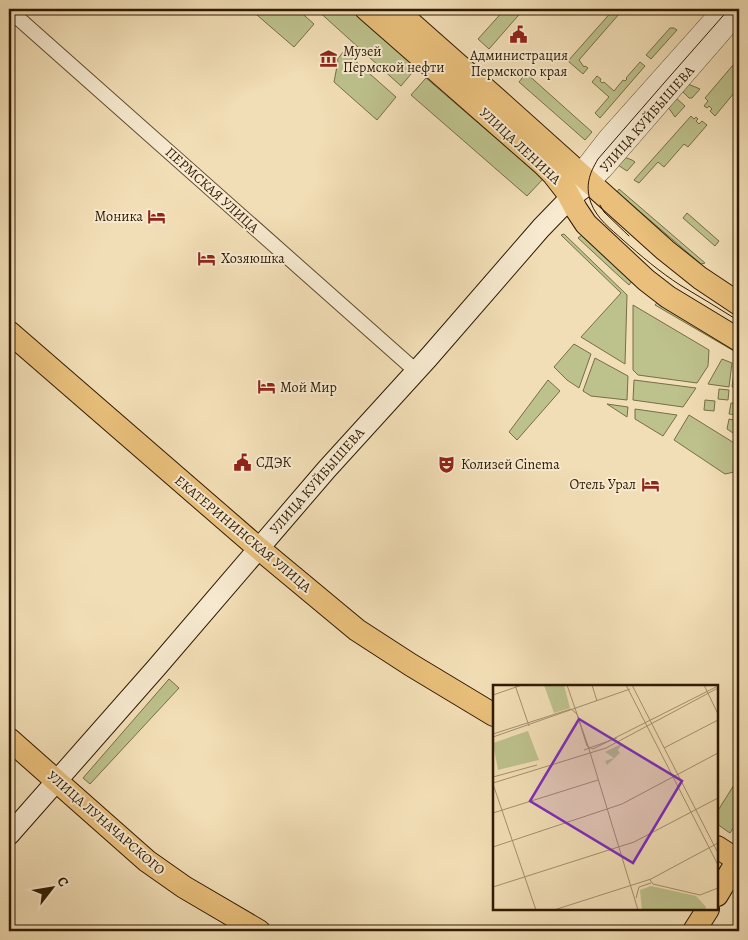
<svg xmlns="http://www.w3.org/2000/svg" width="748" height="940" viewBox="0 0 748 940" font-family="Alegreya,serif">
  <rect width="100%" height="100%" fill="#f2deb6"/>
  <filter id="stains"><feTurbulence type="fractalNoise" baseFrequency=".004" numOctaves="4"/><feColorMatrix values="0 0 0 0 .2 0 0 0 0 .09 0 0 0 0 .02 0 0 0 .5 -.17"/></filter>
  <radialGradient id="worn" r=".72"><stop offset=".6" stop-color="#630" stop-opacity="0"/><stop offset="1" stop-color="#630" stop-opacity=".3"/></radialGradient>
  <!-- green -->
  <path fill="#bdc18c" stroke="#766e46" d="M250,9h28l4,4 4,-4h11l17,15 -20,23z
    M316,9h34l66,59 -15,18z
    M505,9h19l-35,40 -11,-10z
    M614,9h1l5,4 -41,47 5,7 1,-1 3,2 -5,6 -15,-13z
    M670,28h4l3,2 -26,29 -5,-4z
    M344,51l52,46 -19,23 -43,-38 4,-21 -1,-1z
    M739,58v29l-24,29 -5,-5 2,-2 -3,-3 -2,2 -3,-2 4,-5 -3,-3z
    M640,62l5,4 -45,52 -5,-5 14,-16 -17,-15 5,-6 4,3 -1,2 2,2 2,-1 10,9 9,-11 2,1 2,-2 -1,-1z
    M526,73l66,59 -7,8 -66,-58z
    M426,78l117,101 -16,17 -116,-101z
    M688,84l12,5 -8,9h-3l-7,-7z
    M676,98l9,8 -10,11 -7,-10z
    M691,116l3,3 2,-2 2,2 -2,2 3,3 3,-3 5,4 -19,22 -4,-3 -20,23 -6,-5 -19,21 -5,-3z
    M624,157l8,3 3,2 -8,9 -9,-6z
    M619,189l86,74 -4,1 -84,-72z
    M687,213l32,28 -4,5 -32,-28z
    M564,234l63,61 -2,69 -44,-27 40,-44 -60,-58z
    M582,235l51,45 -4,5 -9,-8 -42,-39z
    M659,300l80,49v5l-84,-49z
    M633,305l76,45 -1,16 -11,17 -59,-8 -5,-5z
    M574,344l17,10 -12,34 -12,-8 -13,-13z
    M595,358l33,18 -1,24 -36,-4 -8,-5z
    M722,359l10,4 -3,24 -21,-3z
    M735,366l4,2v20l-7,-1z
    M548,380l12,11 -43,49 -8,-8z
    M634,380l62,8 -13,19 -50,-7z
    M719,389l10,1 -1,10 -10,-1z
    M705,400l10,1 -1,10 -10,-1z
    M731,403l8,1v11l-10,-1z
    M607,404l21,3 -1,10z
    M635,409l42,6 -14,21 -28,-17z
    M689,415l50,31v25l-14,3 -51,-34z
    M729,419l10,2v16l-12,-8z
    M169,679l10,9 -89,96 -7,-6z
    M739,777v42l-9,14 -13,-9v-12z"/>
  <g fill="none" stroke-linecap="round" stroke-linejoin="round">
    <defs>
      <path id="minor" d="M9,10l407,361"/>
      <path id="tertiary" d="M579,174l28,-36 115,-129
        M590,183l13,-13 136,-157"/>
      <path id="secondary" d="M9,835l148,-168 170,-198 102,-112 112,-129 29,-30 20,-15"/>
      <path id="primary" d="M366,9l177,155 10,10 14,18 9,17 10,15 60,56 22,17 71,43
        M395,9l104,92 166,149 35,28 39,26
        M9,332l241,209 107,89 54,35 83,50
        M9,739l138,122 37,26 75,44
        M717,847l22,14
        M717,895l22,-37
        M694,931l14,-22"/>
    </defs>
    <!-- minor casing -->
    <use href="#minor" stroke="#604b2e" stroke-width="16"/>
    <!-- tertiary casing -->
    <use href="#tertiary" stroke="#604b2e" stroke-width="19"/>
    <!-- secondary casing -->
    <use href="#secondary" stroke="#2f1a00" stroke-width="22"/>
    <!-- primary casing -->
    <use href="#primary" stroke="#2f1a00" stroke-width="24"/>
    <!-- minor -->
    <use href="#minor" stroke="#f7ead0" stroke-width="14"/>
    <!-- tertiary -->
    <use href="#tertiary" stroke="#f7ead0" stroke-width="18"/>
    <!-- secondary -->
    <use href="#secondary" stroke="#f7ead0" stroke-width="20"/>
    <!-- primary -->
    <use href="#primary" stroke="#e9bf7b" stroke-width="22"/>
    <!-- tram -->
    <path stroke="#2f1a00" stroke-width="1" d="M729,9l-65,74 -66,76c-9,15 -13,27 -7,44 6,16 20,26 32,37 18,16 37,32 57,45 20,12 40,24 59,36
      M600,205l4,7 25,24"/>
  </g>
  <!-- icons -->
  <defs>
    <symbol id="civic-bare" viewBox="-9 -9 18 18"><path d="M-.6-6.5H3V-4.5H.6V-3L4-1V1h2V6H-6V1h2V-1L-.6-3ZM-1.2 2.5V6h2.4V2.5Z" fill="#8f2418" stroke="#f7ead0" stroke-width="2.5" paint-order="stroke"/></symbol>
    <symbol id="museum-bare" viewBox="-9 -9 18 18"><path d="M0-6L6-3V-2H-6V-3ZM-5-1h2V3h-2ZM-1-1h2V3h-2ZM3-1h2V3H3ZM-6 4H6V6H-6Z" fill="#8f2418" stroke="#f7ead0" stroke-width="2.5" paint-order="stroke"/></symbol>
    <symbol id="hotel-bare" viewBox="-9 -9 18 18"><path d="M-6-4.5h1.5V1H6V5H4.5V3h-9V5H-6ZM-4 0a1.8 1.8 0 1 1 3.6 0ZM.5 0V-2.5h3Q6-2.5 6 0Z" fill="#8f2418" stroke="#f7ead0" stroke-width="2.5" paint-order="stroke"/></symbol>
    <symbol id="theatre-bare" viewBox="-9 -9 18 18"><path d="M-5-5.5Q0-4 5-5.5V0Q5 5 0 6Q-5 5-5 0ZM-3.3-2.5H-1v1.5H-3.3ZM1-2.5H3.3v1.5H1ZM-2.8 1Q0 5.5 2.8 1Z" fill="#8f2418" stroke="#f7ead0" stroke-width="2.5" paint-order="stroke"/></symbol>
  </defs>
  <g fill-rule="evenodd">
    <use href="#civic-bare" x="506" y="22" width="25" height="25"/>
    <use href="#museum-bare" x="316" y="46" width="25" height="25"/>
    <use href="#hotel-bare" x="144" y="204" width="25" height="25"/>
    <use href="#hotel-bare" x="194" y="246" width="25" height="25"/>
    <use href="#hotel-bare" x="254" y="374" width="25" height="25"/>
    <use href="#civic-bare" x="230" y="450" width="25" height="25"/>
    <use href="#theatre-bare" x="434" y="452" width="25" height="25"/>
    <use href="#hotel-bare" x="638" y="472" width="25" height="25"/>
  </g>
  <g text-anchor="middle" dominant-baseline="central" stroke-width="4" stroke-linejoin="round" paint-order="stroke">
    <!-- poi labels -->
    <g font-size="14" fill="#2f1a00" stroke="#f7ead0" text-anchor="start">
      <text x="343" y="51">Музей<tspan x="343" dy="16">Пермской нефти</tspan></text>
      <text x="519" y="55" text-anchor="middle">Администрация<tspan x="519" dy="16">Пермского края</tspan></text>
      <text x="143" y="216" text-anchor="end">Моника</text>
      <text x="221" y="258">Хозяюшка</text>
      <text x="280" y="387">Мой Мир</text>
      <text x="256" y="462">СДЭК</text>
      <text x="461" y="464">Колизей Cinema</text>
      <text x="636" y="484" text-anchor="end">Отель Урал</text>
    </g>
    <!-- street labels -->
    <g font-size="14" fill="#2f1a00" stroke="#f7ead0">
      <text transform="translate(647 119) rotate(-49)">УЛИЦА КУЙБЫШЕВА</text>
      <text transform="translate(520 146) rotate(43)">УЛИЦА ЛЕНИНА</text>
      <text transform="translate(212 190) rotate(42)">ПЕРМСКАЯ УЛИЦА</text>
      <text transform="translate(317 481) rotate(-49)">УЛИЦА КУЙБЫШЕВА</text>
      <text transform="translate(243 534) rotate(40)">ЕКАТЕРИНИНСКАЯ УЛИЦА</text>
      <text transform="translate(106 823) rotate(41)">УЛИЦА ЛУНАЧАРСКОГО</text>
    </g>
  </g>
  <!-- overview -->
  <g transform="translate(493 685)">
    <rect width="225" height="225" fill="#f2deb6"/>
    <path d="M51,0h20l6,23 -16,5zM35,46l11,29 -41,10 -5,-27zM130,58l-5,7 2,3 -13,12 -2,-4 9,-3 -9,-6zM158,201l45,10 10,11 -1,3h-63l-2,-20z" fill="#bdc18c"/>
    <path fill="none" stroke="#a4906d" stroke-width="1" d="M22,0l14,41M74,0l22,64M99,0l5,16M133,0l92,180M139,0l86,168M211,0l14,29M0,10l29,-10M0,49l78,-25 6,5 10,32 6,3 125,-63M0,52l137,-48M171,63l54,-28M96,64l49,161M91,65l33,-12M0,92l44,-12M0,98l113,-35 112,-60M0,99l43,126M0,128l105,-33M0,162l129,-43 96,-51M157,195l3,4 47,11 18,-7M0,202l141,-45 84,-44M143,213l3,-11 12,-4M61,225l97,-31 67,-36"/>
    <path fill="#7b2cbf" fill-opacity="0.15" stroke="#7b2cbf" stroke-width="2.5" d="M86,34l103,62 -49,82 -103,-62z"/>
    <rect width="225" height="225" fill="none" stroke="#2f1a00" stroke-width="2.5"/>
  </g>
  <!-- margin -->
  <rect width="748" height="940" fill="none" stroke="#f2deb6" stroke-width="30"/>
  <rect x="10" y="10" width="728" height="920" fill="none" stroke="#2f1a00" stroke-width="2.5"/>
  <rect x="15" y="15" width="718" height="910" fill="none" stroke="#2f1a00"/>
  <!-- north arrow -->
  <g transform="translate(52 888) rotate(59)" stroke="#f7ead0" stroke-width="4" paint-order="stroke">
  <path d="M0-4L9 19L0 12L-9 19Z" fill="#2f1a00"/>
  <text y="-8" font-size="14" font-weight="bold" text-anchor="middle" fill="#2f1a00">С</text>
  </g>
  <rect width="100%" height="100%" filter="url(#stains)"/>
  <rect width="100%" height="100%" fill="url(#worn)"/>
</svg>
